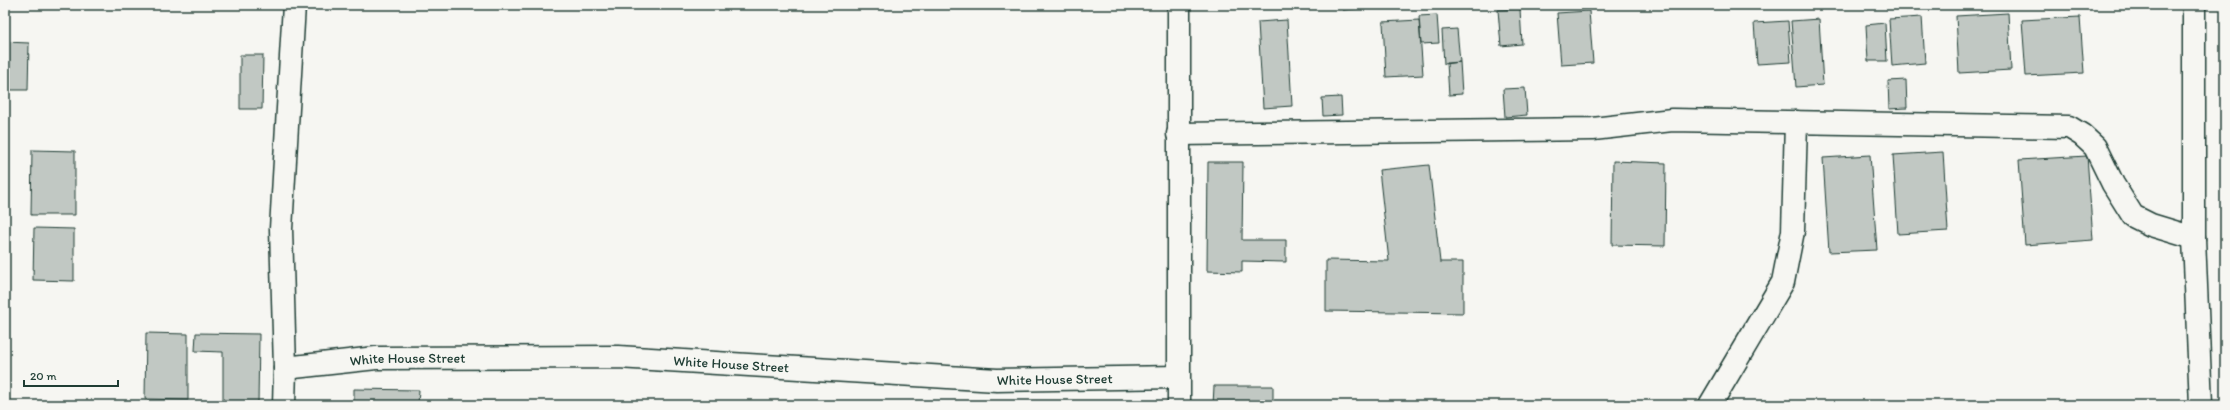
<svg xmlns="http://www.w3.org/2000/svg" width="2230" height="410" viewBox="0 0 2230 410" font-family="Itim,sans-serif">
  <rect width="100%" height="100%" fill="#f6f6f2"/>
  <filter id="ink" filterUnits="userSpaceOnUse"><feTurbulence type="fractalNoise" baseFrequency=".025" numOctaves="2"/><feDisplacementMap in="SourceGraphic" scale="8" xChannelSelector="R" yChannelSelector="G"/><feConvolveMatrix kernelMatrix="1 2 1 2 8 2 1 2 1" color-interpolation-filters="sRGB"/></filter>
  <g filter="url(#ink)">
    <!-- building -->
    <path fill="#c1c8c3" stroke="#1f3d34" d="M1343,5h23v3l-23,2z
      M2049,5h70l-70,4z
      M1520,9l2,35 -21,2 -3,-36z
      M1589,11l4,52 -32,2 -4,-52z
      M2008,13l3,57 -52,3 -3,-57z
      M1437,15l2,28 -18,1 -2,-28z
      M1922,17l3,46 -33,3 -3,-47z
      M2080,17l4,56 -58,3 -4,-56z
      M1819,19l4,66 -27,2 -5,-66z
      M1287,20l5,86 -29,2 -5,-86z
      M1419,20l4,55 -37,2 -3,-55z
      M1788,21l3,41 -34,2 -3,-41z
      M1885,23l2,38h-19l-2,-36z
      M1457,29l3,33 -16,2 -2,-34z
      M5,42l24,1 -1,47h-23z
      M240,55h23l-1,54h-22z
      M1460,62l2,32 -13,1 -2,-32z
      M1906,80l1,28 -18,1 -1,-28z
      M1525,88l2,27 -22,2 -2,-28z
      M1341,97l1,18 -19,1 -1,-18z
      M32,150l43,1v64h-44z
      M1943,152l5,79 -50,3 -5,-79z
      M1870,155l7,95 -48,2 -6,-94z
      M2087,156l6,84 -68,5 -6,-85z
      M1613,161l53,2 -1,83 -53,-1z
      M1208,162h35l-1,78h44v22l-44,-1v11l-35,-1z
      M1429,165l11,97h23v51l-137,-2v-51l63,1 -10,-91z
      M34,228l40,1v52l-41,-1z
      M146,333l42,1v66l-43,-1z
      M196,333l63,1 -1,70 -35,-1v-51l-28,-1z
      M1214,386h59v19h-60z
      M354,389l65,1 -1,15h-64z
      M466,401l42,1v3h-42z"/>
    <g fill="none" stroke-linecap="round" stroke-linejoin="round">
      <defs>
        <g id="minor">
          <path d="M2194,5v233l7,167"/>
          <path d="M1178,134l415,-5 79,-9 397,7 13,8 13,12 18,37 20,32 18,9 43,13"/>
          <path id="s1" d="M285,368l91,-10 242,-1 379,23 181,-3"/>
          <path d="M284,405l1,-37 -4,-139 13,-224"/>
          <path d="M1179,405v-400"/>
          <path d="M1710,405l73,-123 10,-51 3,-109"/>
        </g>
      </defs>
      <!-- minor casing -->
      <use href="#minor" stroke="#1f3d34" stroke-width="25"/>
      <!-- minor -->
      <use href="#minor" stroke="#f6f6f2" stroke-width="22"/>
    </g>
  </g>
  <g text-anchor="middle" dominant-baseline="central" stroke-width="3" stroke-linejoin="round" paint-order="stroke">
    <!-- street labels -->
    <g font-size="14" fill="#1f3d34" stroke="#f6f6f2">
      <text stroke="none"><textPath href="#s1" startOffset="123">White House Street</textPath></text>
      <text stroke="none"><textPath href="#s1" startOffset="447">White House Street</textPath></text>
      <text stroke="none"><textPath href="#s1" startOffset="771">White House Street</textPath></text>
    </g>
  </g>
  <!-- margin -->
  <rect width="2230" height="410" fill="none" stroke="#f6f6f2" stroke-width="20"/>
  <rect x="10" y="10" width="2210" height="390" fill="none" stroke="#1f3d34" stroke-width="1.5" filter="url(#ink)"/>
  <!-- scale -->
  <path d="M24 380v6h94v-6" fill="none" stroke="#1f3d34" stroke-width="2"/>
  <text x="30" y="380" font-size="12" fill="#1f3d34" stroke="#f6f6f2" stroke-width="3" paint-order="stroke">20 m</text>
</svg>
